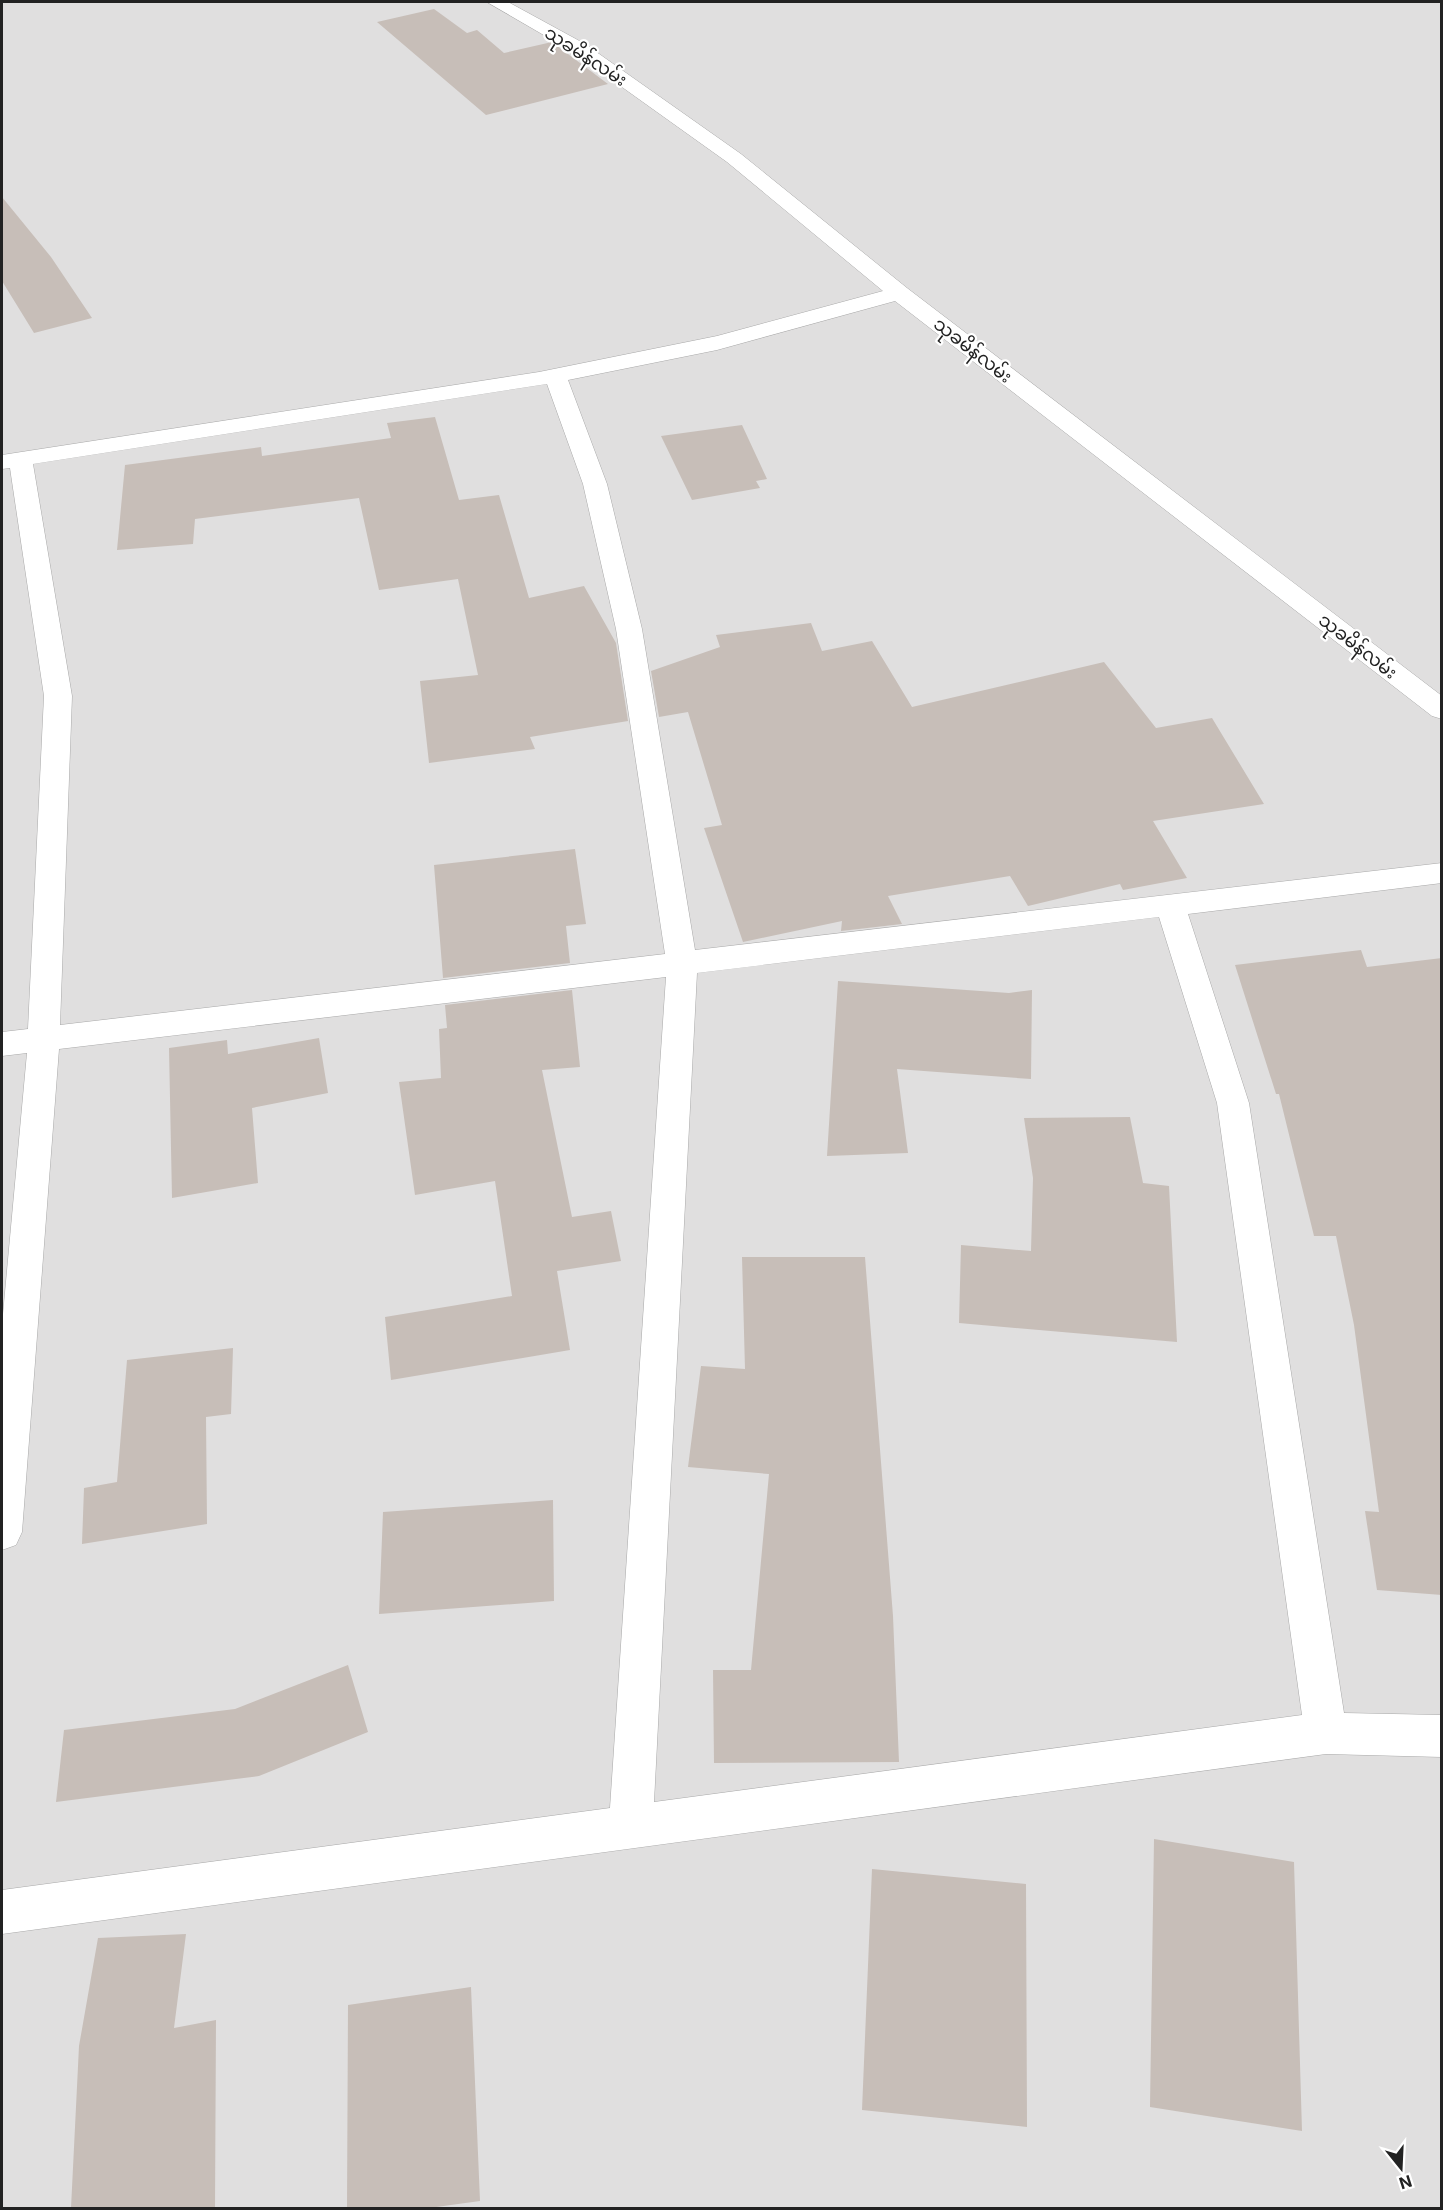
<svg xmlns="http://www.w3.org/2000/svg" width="1443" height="2210" viewBox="0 0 1443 2210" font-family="Inter,'Noto Sans Myanmar',sans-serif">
  <rect width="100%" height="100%" fill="#f2efe9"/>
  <!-- residential -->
  <path fill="#e0dfdf" d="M2,2h1439v2206h-1439z"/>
  <!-- building -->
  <path fill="#c7beb8" d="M434,9l33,24 10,-3 27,23 48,-11 56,42 -122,31 -109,-93z
    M2,197l49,60 41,61 -58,15 -32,-52z
    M435,417l24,83 40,-5 30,103 55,-12 32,57 12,78 -98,16 5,12 -106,14 -9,-82 58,-6 -20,-96 -79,11 -20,-92 -164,21 -2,25 -76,6 8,-85 136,-18 1,9 129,-18 -4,-15z
    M742,425l25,54 -11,2 4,7 -68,12 -31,-64z
    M811,623l11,28 50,-10 40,66 192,-45 52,66 56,-10 52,86 -111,17 34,57 -64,12 -3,-6 -92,22 -18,-30 -122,20 14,28 -61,7 1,-10 -99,21 -39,-114 18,-3 -34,-113 -29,5 -8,-46 69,-24 -4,-12z
    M575,849l11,75 -20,2 4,37 -127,15 -9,-113z
    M1361,950l6,17 75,-9v637l-65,-5 -12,-79 14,1 -25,-187 -18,-89h-22l-35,-142h-3l-41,-129z
    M838,981l171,12 23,-3 -1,89 -134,-10 11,84 -81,3z
    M572,990l8,77 -38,3 30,147 39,-6 10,50 -64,10 13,79 -179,30 -6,-63 127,-21 -17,-115 -80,14 -16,-113 42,-4 -2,-49 8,-1 -2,-23z
    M319,1038l9,55 -76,15 6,75 -86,15 -3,-150 58,-8 1,14z
    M1130,1117l13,66 26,3 8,156 -218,-19 2,-78 70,6 2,-73 -9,-60z
    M742,1257h123l28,359 6,146 -185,1 -1,-93h38l18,-196 -81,-7 13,-101 44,3z
    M233,1348l-2,66 -25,3 1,107 -125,20 2,-56 33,-6 10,-122z
    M553,1500l1,101 -175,13 4,-102z
    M348,1665l20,67 -109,44 -203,26 8,-72 171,-21z
    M1154,1839l140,23 8,269 -152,-24z
    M872,1869l154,15 1,243 -165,-17z
    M186,1934l-12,94 42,-8 -1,188h-144l8,-162 19,-108z
    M471,1987l9,214 -51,7h-82l1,-203z"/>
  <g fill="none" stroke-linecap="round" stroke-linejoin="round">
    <defs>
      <path id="minor" d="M487,2h21l77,42 156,110 166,134 535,408v23l-10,-3 -537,-415 -178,49 -149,30 39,104 35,145 53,321 747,-87v20l-254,31 61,189 95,610 98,2v42l-116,-3 -1324,180v-44l608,-82 56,-831 -607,72 -37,483 -6,13 -14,5v-225l25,-272 -25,3v-24l26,-3 16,-333 -34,-228 -8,1v-14l537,-83 178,-36 166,-45 -156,-129 -154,-110zM547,384l36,100 33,145 49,325 -605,71 12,-329 -39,-232zM1159,917l58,186 85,612 -648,87 43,-829z"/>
    </defs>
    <!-- minor casing -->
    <use href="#minor" stroke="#a9a9a9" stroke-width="1"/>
    <!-- minor -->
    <use href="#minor" fill="#fff" fill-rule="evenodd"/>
  </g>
  <g text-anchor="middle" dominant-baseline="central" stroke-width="4.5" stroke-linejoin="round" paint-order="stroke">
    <!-- far-street labels -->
    <g font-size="18" fill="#222" stroke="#fff">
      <text transform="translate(586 56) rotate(33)">သုခမိန်လမ်း</text>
      <text transform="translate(973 350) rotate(38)">သုခမိန်လမ်း</text>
      <text transform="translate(1358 646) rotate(38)">သုခမိန်လမ်း</text>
    </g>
  </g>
  <!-- border -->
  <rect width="1443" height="2210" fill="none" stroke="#222222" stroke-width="6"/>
  <!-- north arrow -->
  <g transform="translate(1401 2168) rotate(162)" stroke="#ffffff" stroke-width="4.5" paint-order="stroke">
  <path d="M0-4.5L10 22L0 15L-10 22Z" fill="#222222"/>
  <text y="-9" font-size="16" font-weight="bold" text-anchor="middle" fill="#222222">N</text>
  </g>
</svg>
